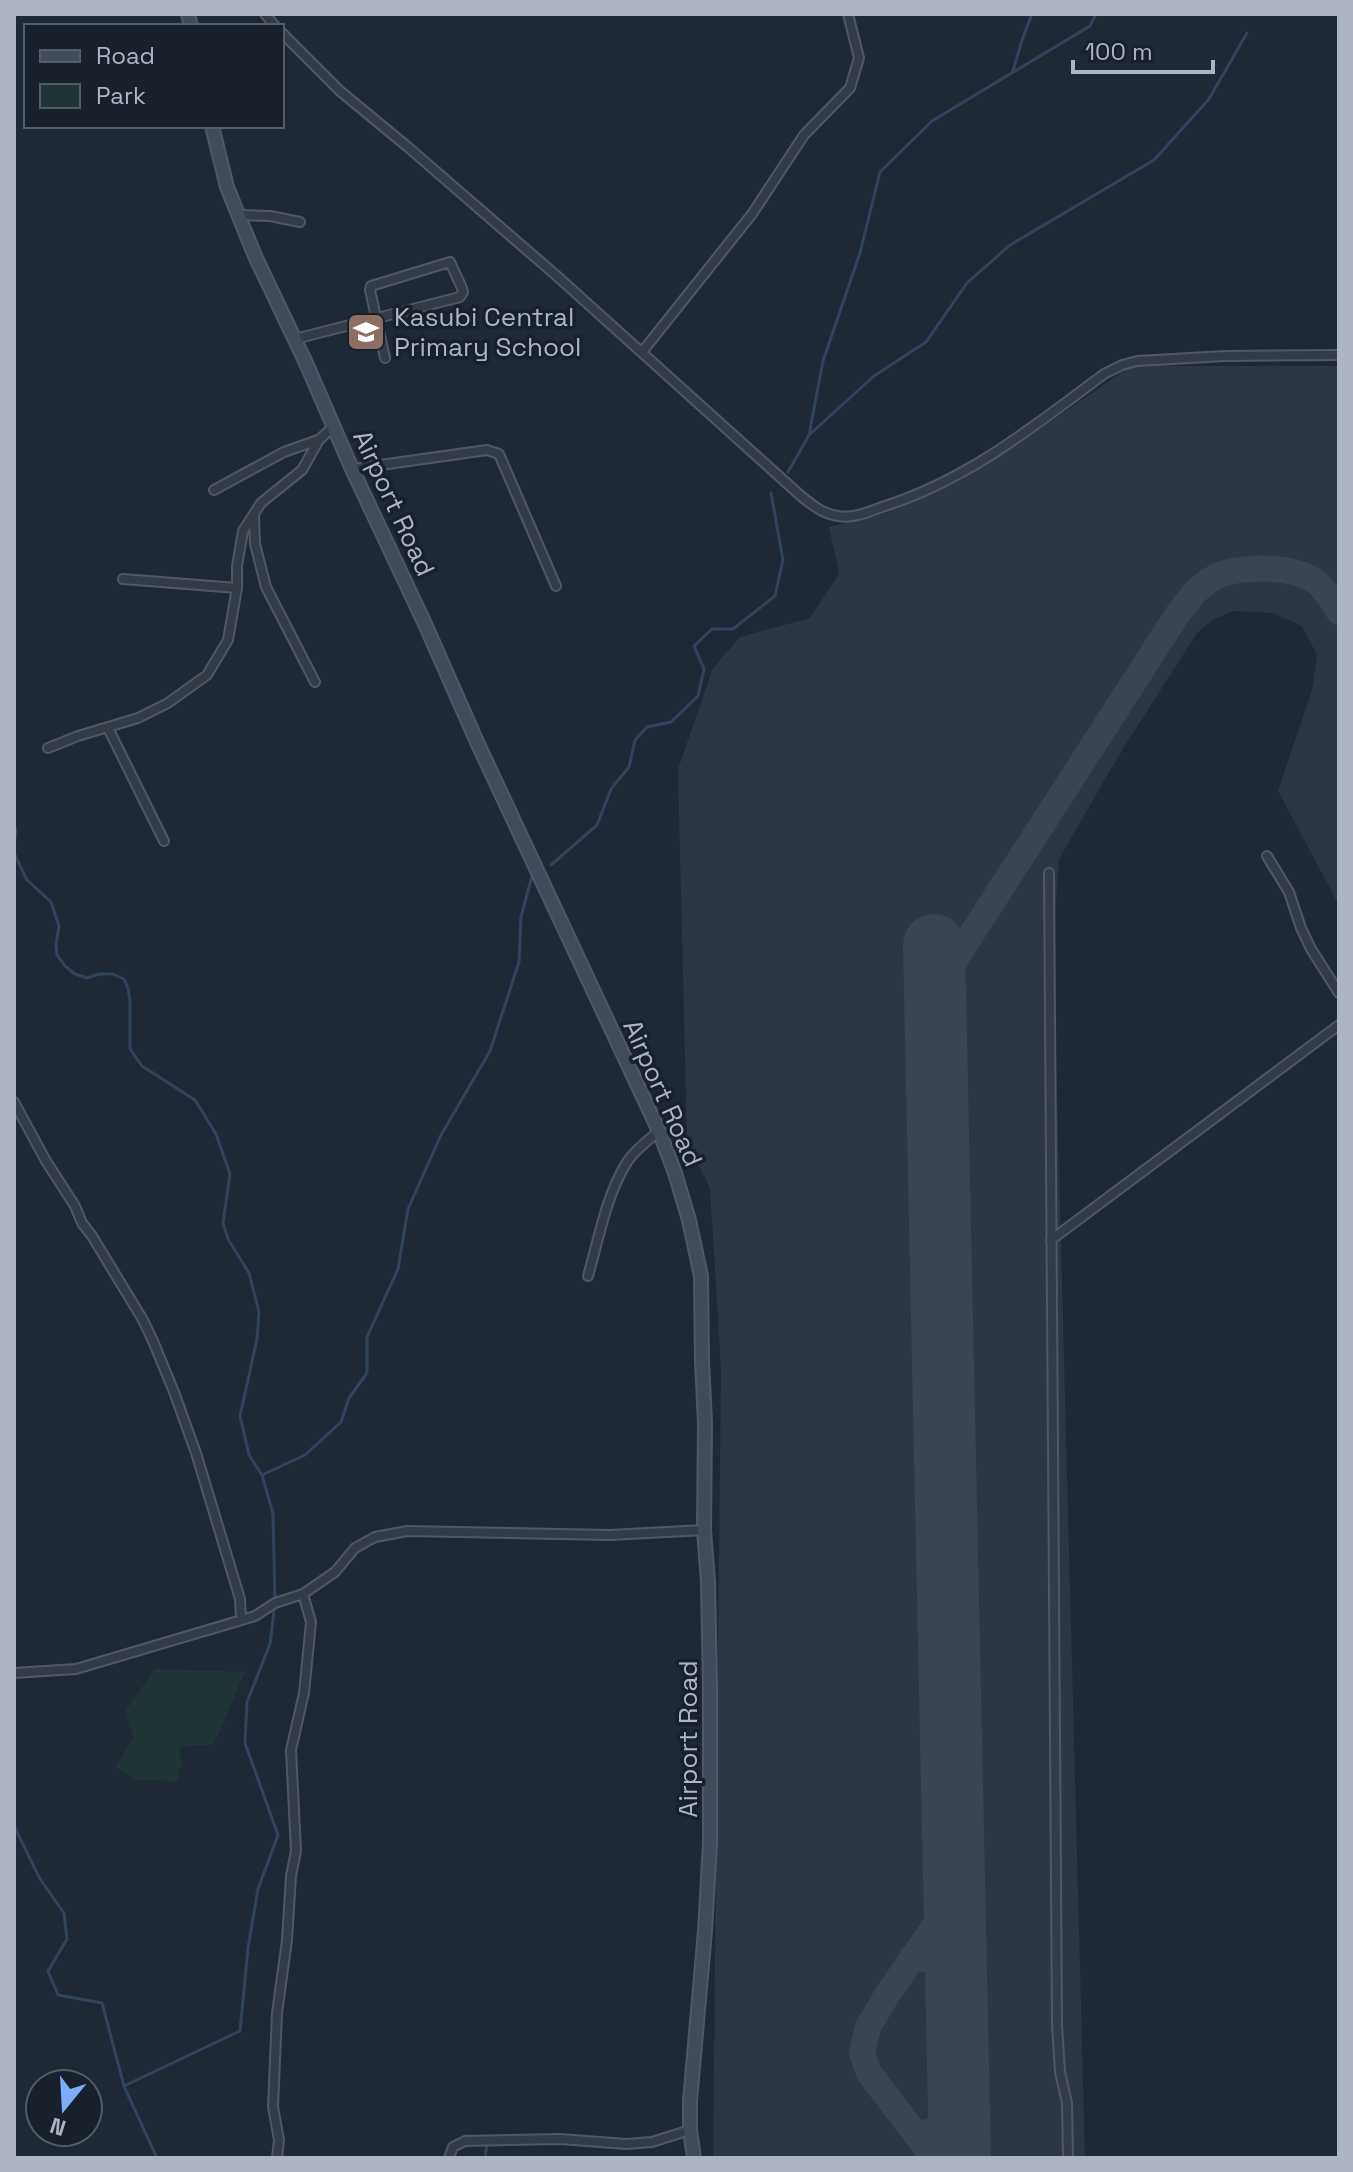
<svg xmlns="http://www.w3.org/2000/svg" width="1353" height="2172" viewBox="0 0 1353 2172" font-family="'Space Grotesk',sans-serif">
  <rect width="100%" height="100%" fill="#1f2936"/>
  <!-- airport -->
  <path fill="#2d3644" d="M1131,366h208v539l-61,-114 34,-101 5,-35 -15,-29 -29,-13 -41,-2 -19,9 -16,13 -78,122 -60,104 -6,83 32,1216h-372l8,-789 -11,-181 -23,-47 -9,-372 35,-101 27,-31 70,-19 29,-44 -10,-47 58,-14 73,-32 67,-43z"/>
  <!-- green -->
  <path fill="#213537" d="M155,1669l90,3 -31,72 -34,3 1,18 -4,16 -39,-1 -22,-13 17,-29 -7,-28z"/>
  <g fill="none" stroke-linecap="round" stroke-linejoin="round">
    <!-- stream -->
    <path stroke="#32445e" stroke-width="3" d="M1013,71l9,-31 10,-26
      M809,435l65,-59 52,-34 41,-59 43,-38 144,-85 55,-61 38,-66
      M788,472l21,-37 14,-74 37,-108 20,-81 52,-51 158,-95 6,-12
      M14,824l2,7 -2,15
      M14,853l13,27 24,22 8,24 -3,19 1,10 8,11 10,8 12,4 12,-4h14l11,5 4,9 2,13v48l12,17 53,34 21,34 14,40 -7,49 5,16 21,34 10,39 -2,27 -17,77 9,39 13,20 11,39 2,89 -5,41 -23,58 -2,41 33,92 -20,54 -10,59 -8,83 -116,55
      M551,865l46,-40 14,-36 18,-22 6,-27 12,-13 24,-5 27,-26 6,-27 -10,-23 18,-17h21l42,-33 8,-36 -12,-67
      M262,1475l43,-20 36,-33 8,-24 18,-25v-36l31,-68 10,-60 33,-74 49,-84 29,-89 2,-45 11,-41
      M14,1826l26,53 24,34 3,26 -19,32 10,24 44,8 22,83 33,72
      M485,2158l2,-14"/>
    <!-- taxiway -->
    <path stroke="#3a4452" stroke-width="26" d="M935,991l242,-376c10,-13 20,-28 35,-36 23,-15 82,-14 104,3 10,8 17,19 23,30
      M912,1957c24,2 36,13 44,35
      M919,2135c18,-5 31,-11 40,-29
      M934,2158l-65,-85 -7,-20 6,-26 19,-32 49,-71 13,-25 5,-18"/>
    <!-- runway -->
    <path stroke="#3a4452" stroke-width="62" d="M934,945l26,1213"/>
    <defs>
      <path id="street" d="M265,14l10,12
        M282,33l58,58 69,57 149,129 243,219c11,9 22,18 37,20 16,3 32,-5 47,-10 84,-27 149,-80 219,-132l18,-9 15,-4 88,-5 114,-1
        M239,215l31,1 30,6
        M295,339l165,-42 3,-5 -1,-4 -12,-26 -79,24 -1,4 15,68
        M642,352l110,-138 52,-79 46,-47 9,-30 -11,-44
        M352,469l135,-19 12,4 57,132
        M214,490l70,-38 34,-12
        M254,516l1,28 11,43 49,95
        M123,579l114,9
        M108,728l56,113
        M48,748l30,-12 60,-18 30,-15 39,-28 21,-35 9,-52v-22l6,-35 18,-28 41,-33 17,-30 15,-14
        M1267,856l22,36 12,36 10,21 28,44
        M1049,873l8,1152 3,47 7,31 1,55
        M14,1102l32,59 29,45 7,17 10,13 51,84 10,21 21,51 22,61 44,146 1,20
        M1051,1240l288,-215
        M588,1276c11,-38 18,-80 39,-114 8,-12 20,-21 32,-31
        M303,1594l32,-22 20,-24 20,-11 32,-6 203,4 94,-5
        M14,1673l62,-4 179,-53 20,-13 28,-9 8,28 -7,71 -13,57 5,101 -5,25 -4,64 -10,73 -4,94 6,33 -2,18
        M449,2158l4,-11 12,-6 95,-2 66,5 26,-2 38,-12"/>
      <path id="secondary" d="M188,14l3,12
        M212,126l15,61 28,69 51,107 46,106 73,155 52,118 182,389 16,42 14,47 12,56 1,85 3,62 -1,107 4,52 2,105v156l-5,88 -15,170v29l4,28"/>
    </defs>
    <!-- street casing -->
    <use href="#street" stroke="#505865" stroke-width="12"/>
    <!-- secondary casing -->
    <use href="#secondary" stroke="#505865" stroke-width="16"/>
    <!-- street -->
    <use href="#street" stroke="#333b47" stroke-width="8"/>
    <!-- secondary -->
    <use href="#secondary" stroke="#414a5a" stroke-width="12"/>
  </g>
  <!-- icons -->
  <defs>
    <symbol id="school-square" viewBox="-11 -11 22 22"><rect x="-9" y="-9" width="18" height="18" rx="4" fill="#8d6e63" stroke="#18202b"/><path d="M0-5L7-2L0 1L-7-2ZM-4 1L0 2.5L4 1V4Q0 6-4 4Z" fill="#fff"/></symbol>
  </defs>
  <g fill-rule="evenodd">
    <use href="#school-square" x="344" y="310" width="44" height="44"/>
  </g>
  <g text-anchor="middle" dominant-baseline="central" stroke-width="7" stroke-linejoin="round" paint-order="stroke">
    <!-- poi labels -->
    <g font-size="26" fill="#adb5c4" stroke="#18202b" text-anchor="start">
      <text x="394" y="317">Kasubi Central<tspan x="394" dy="30">Primary School</tspan></text>
    </g>
    <!-- street labels -->
    <g font-size="26" fill="#adb5c4" stroke="#18202b">
      <text transform="translate(394 503) rotate(65)">Airport Road</text>
      <text transform="translate(663 1093) rotate(66)">Airport Road</text>
      <text transform="translate(688 1739) rotate(-90)">Airport Road</text>
    </g>
  </g>
  <!-- border -->
  <rect width="1353" height="2172" fill="none" stroke="#adb5c4" stroke-width="32"/>
  <!-- legend -->
  <rect x="24" y="24" width="260" height="104" fill="#18202b" stroke="#545c68" stroke-width="2"/>
  <rect x="40" y="50" width="40" height="12" fill="#414a5a" stroke="#545c68" stroke-width="2"/>
  <text x="96" y="64" font-size="24" fill="#adb5c4">Road</text>
  <rect x="40" y="84" width="40" height="24" fill="#213537" stroke="#545c68" stroke-width="2"/>
  <text x="96" y="104" font-size="24" fill="#adb5c4">Park</text>
  <!-- north arrow -->
  <g transform="translate(64 2108) rotate(198)"><circle r="38" fill="#18202b" stroke="#545c68" stroke-width="2"/>
  <path d="M0-6L14 30L0 20L-14 30Z" fill="#7eacf8"/>
  <text y="-12" font-size="22" font-weight="bold" text-anchor="middle" fill="#adb5c4">N</text>
  </g>
  <!-- scale -->
  <path d="M1073 60v12h140v-12" fill="none" stroke="#adb5c4" stroke-width="4"/>
  <text x="1085" y="60" font-size="24" fill="#adb5c4" stroke="#18202b" stroke-width="6" paint-order="stroke">100 m</text>
</svg>
